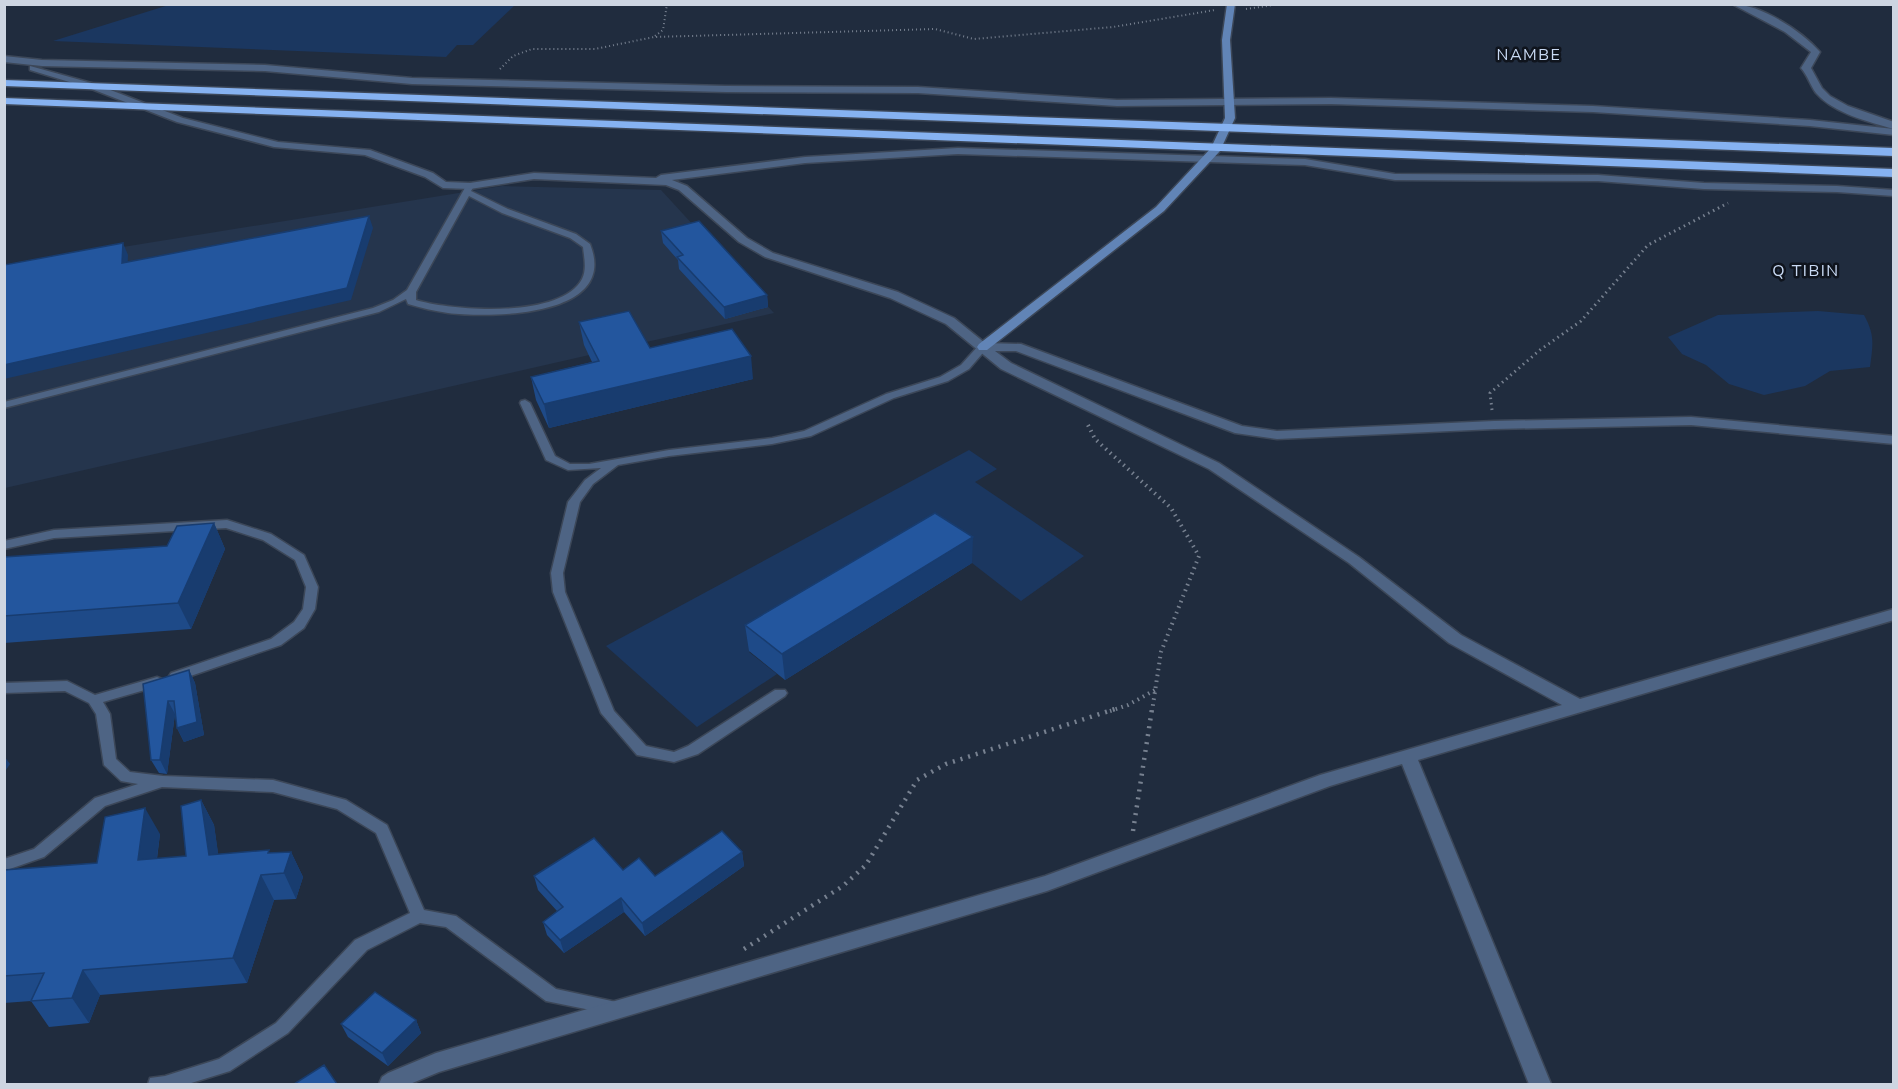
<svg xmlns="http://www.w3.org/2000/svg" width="1898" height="1089" viewBox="0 0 1898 1089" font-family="'Nunito Sans',sans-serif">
  <rect width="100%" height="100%" fill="#202c3e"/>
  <!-- built -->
  <path fill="#25354d" d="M502,186l159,4 113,123 -769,175v-222z"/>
  <!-- green -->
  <path fill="#1b3760" d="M172,4h343v1l-42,40h-16l-11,12 -393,-16z
    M1818,311l46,4c11,20 9,29 6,52l-40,4 -25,15 -41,9 -35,-11 -23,-19 -24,-11 -14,-17 50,-22z
    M969,450l28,19 -22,13 109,74 -63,45 -49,-38 -46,-31 -177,120 28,22 -80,53 -91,-81z"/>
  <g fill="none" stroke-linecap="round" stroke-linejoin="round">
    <defs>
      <path id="lane" d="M470,183l4,3 -3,5 37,18 68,25 14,10c30,74 -100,74 -142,69 -14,-2 -27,-5 -40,-9l-2,-5 -27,13 -375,96v-6l369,-94 20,-8 14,-10 59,-104zM469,196l33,17 68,25 13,9c1,10 4,22 -1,32 -21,40 -130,32 -166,21v-8z
        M983,344l5,3 -19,22 -21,12 -54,17 -83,38 -39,8 -103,12 -51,9 -25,19 -13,18 -17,71 2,19 49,119 32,35 28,6 14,-6 87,-56h10l2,3 -2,3 -87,58 -24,8 -37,-7 -36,-42 -48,-121 -2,-19 17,-71 17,-22 16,-12 -33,2 -22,-10 -26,-57 1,-2 4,-1 5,3 25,53 15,8h19l80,-14 103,-12 32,-7 82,-37 54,-17 21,-12 18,-20z
        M227,520l44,14 33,21 14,32 -3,22 -11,19 -23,17 -105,36 -5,-2 -2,-3 2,-3 100,-34 23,-17 9,-13 3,-22 -11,-27 -32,-20 -37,-12 -172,10 -50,11v-8l50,-11z
        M157,677l5,2 2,3 -2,3 -59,17 7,12 6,45 14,13 33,4 110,4 73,20 41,25 37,85 32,6 100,73 65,14 2,5 -2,5 -6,2 -69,-14 -100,-74 -26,-4 -53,27 -79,83 -58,38 -42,13h-40l2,-6 15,-2 54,-17 57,-36 79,-83 55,-27 -34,-80 -39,-24 -64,-17 -111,-5 -57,19 -61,51 -40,14v-12l30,-10 61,-51 43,-14 -17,-3 -17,-16 -8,-51 -7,-11 -24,-12 -61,2v-10l63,-2 28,14z"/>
      <path id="street" d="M1732,4c28,0 70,27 88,48l-9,16 11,20 8,8 18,10 46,16v7c-25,-7 -61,-16 -78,-36 -6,-8 -8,-17 -15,-25l10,-16 -26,-20z
        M4,56l38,4 223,5 147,13 314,8 192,1 199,13 214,-2 262,8 217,14 84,9v6l-84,-9 -217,-14 -262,-8 -214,2 -199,-13 -192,-1 -314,-8 -147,-13 -223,-5 -38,-4z
        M30,66l65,18 88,34 95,24 92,8 63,23 13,9 24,1 64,-10 122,5 5,-3 144,-18 153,-9 347,11 90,15 203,1 106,8 133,3 57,4v6l-57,-4 -133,-3 -106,-8 -203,-1 -90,-15 -347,-11 -153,9 -133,17 15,6 60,52 26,15 125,39 56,26 31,25 36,1 221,82 35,5 217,-10 197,-4 203,19v8l-203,-19 -197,4 -217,10 -42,-6 -219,-82h-21l16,12 208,100 140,94 102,78 119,64 314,-90v11l-476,140 133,324h-22l-127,-320 -72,22 -283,105 -608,181 -29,12h-31l3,-7 6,-4 48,-20 609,-177 275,-101 242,-70 -113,-62 -100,-80 -140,-94 -208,-100 -55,-45 -56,-26 -125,-41 -26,-15 -60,-52 -13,-5 -132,-6 -64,10 -27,-1 -18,-11 -60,-22 -91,-8 -97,-25 -88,-34 -59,-18z"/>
      <path id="secondary" d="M1227,4h8l-5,36 5,78 -15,33 -56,60 -177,139h-8l-2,-3 2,-3 177,-137 55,-59 14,-30 -3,-78z"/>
      <path id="highway" d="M4,80l1890,68v8l-1890,-70z
        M4,98l1890,71v8l-1890,-73z"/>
    </defs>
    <!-- lane casing -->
    <use href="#lane" stroke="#3c4758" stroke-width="3"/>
    <!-- street casing -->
    <use href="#street" stroke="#3c4758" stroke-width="3"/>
    <!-- secondary casing -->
    <use href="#secondary" stroke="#3c4758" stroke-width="3"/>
    <!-- highway casing -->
    <use href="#highway" stroke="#3c4758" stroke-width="3"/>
    <!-- path-far3 -->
    <path stroke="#778190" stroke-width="2" stroke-dasharray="1 3" stroke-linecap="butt" d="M1246,9l35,-5
      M655,36l8,-6 4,-26
      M500,69l13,-13 19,-7h63l59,-12 281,-8 39,10 139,-12 102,-17"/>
    <!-- path-far2 -->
    <path stroke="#778190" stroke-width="3" stroke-dasharray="1.5 4" stroke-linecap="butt" d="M1492,410l-2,-17 50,-43 41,-29 67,-76 80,-42"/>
    <!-- path-far1 -->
    <path stroke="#778190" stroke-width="4" stroke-dasharray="1.5 4.5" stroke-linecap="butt" d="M1088,425l7,14 76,69 28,48 -38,96 -9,59
      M1110,711l18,-6 27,-15"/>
    <!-- path -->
    <path stroke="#778190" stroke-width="4.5" stroke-dasharray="2 6" stroke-linecap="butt" d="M1133,831l19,-122
      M744,949l99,-63 23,-21 51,-85 29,-16 169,-55"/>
    <!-- lane -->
    <use href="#lane" fill="#4e6484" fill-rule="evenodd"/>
    <!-- street -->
    <use href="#street" fill="#4e6484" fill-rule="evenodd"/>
    <!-- secondary -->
    <use href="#secondary" fill="#6184b6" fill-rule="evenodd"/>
    <!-- highway -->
    <use href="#highway" fill="#86b2f1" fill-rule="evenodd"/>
  </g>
  <!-- wall -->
  <path fill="#1e4a88" d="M661,231l106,64 1,12 -43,12 -46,-50 -1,-9 -15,-17z
    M579,322l71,26 103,31 -204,49 -13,-28 -5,-23 61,-15 -8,-17z
    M214,523l11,26 -34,80 -187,14v-86l163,-11z
    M972,563l-187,117 -36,-29 -4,-26z
    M189,670l6,13 9,52 -20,7 -7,-14 -2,-14 -8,60 -8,-1 -8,-13 -8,-76z
    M201,800l13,25 4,29 53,-1 20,-1 12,25 -7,22 -22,1 -27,83 -147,12 -11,28 -40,4 -18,-26 -27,2v-133l93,-7 63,-29 -3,25 29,-3z
    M742,852l2,14 -99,70 -21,-24 -60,41 -17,-18 -4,-13 14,-11 -19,-21 -4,-14 89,-6 32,6z
    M416,1020l5,13 -33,33 -40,-29 -7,-13z"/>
  <!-- shaded-wall -->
  <path fill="#183c6f" d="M369,216l4,12 -22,72 -347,79v-14z
    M123,243l5,12 -1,20 -5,-12z
    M767,295l1,12 -43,12 -1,-12z
    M751,356l2,23 -204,49 -5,-24z
    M214,523l11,26 -34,80 -13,-26z
    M973,537l-1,26 -187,117 -3,-26z
    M189,670l6,13 9,52 -20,7 -7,-14z
    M168,701l7,13 -8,60 -7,-14z
    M4,756l6,8 -6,9z
    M201,800l13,25 8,55 -13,-25z
    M145,808l15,26 -7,52 -15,-26z
    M291,852l12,25 -7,22 -12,-26z
    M742,852l2,14 -99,70 -3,-13z
    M261,875l13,25 -27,83 -14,-25z
    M621,898l3,14 -60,41 -4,-13z
    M83,970l17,25 -11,28 -17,-25z
    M416,1020l5,13 -33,33 -6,-13z"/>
  <!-- building -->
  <path fill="#23569e" stroke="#183c6f" stroke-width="1.5" d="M369,216l-22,72 -343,77v-100l119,-22 -1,20z
    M699,221l68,74 -43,12 -47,-50 6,-2 -22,-24z
    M629,311l21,37 82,-19 19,27 -207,48 -13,-27 68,-16 -20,-39z
    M935,513l38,24 -191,117 -37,-29z
    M214,523l-36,80 -174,13v-59l163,-11 10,-20z
    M189,670l8,52 -20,6 -3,-27h-6l-8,59h-9l-8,-76z
    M201,800l8,55 60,-5 -1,3 23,-1 -7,21 -23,2 -28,83 -150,12 -11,28 -41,3 13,-28 -40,3v-106l93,-7 8,-46 40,-9 -7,52 48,-4 -5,-50z
    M722,831l20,21 -100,71 -21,-25 -61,42 -17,-18 20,-15 -29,-31 60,-38 29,32 16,-12 16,18z
    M375,992l41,28 -34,33 -41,-29z
    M324,1065l13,19h-43z"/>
  <g text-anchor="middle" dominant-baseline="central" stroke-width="5" stroke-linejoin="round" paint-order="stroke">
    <!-- far-quarter labels -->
    <g font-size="16" letter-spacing="1.5" fill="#c9daf4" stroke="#0f141d">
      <text x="1529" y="55">NAMBE</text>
      <text x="1806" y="271">Q TIBIN</text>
    </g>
  </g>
  <!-- border -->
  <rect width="1898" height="1089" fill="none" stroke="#cdd5e1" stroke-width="12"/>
</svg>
